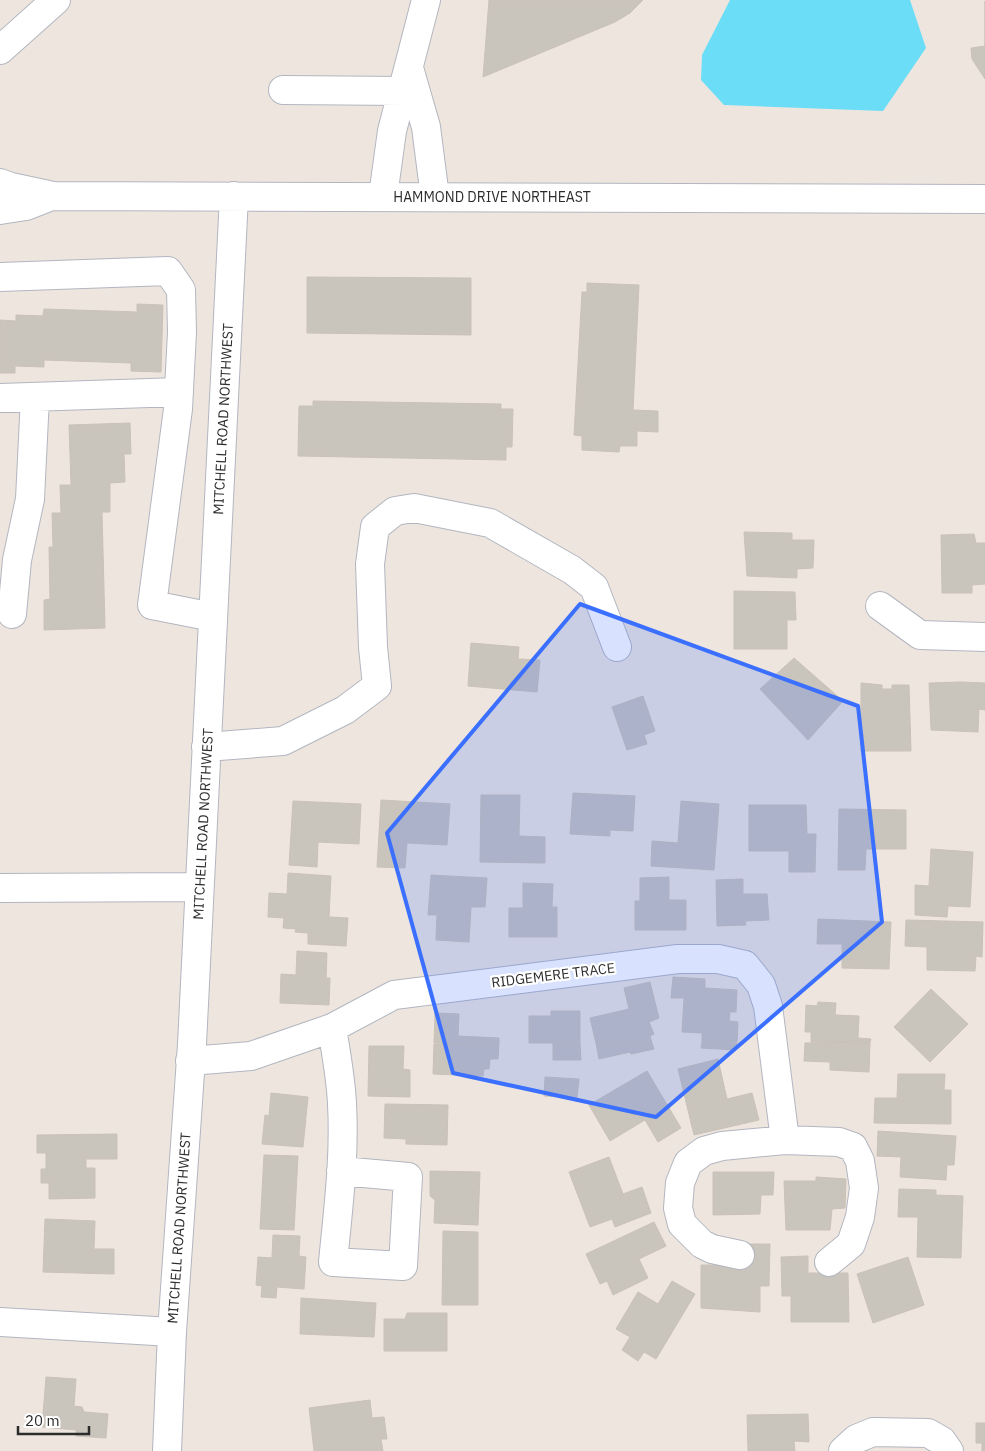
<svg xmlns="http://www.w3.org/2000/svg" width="985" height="1451" viewBox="0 0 985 1451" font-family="'IBM Plex Sans',sans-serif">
  <rect width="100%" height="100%" fill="#eee6de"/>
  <!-- water -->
  <path fill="#6bddf6" d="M730,0h180l16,48 -43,63 -159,-6 -23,-25 1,-25z"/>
  <!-- building -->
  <path fill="#c9c4bc" stroke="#cac2b7" d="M489,0h154l-13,13 -15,9 -132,55z
    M985,1v78l-13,-20 -1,-11 14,-2z
    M307,277l164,1v57l-164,-2z
    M587,283l52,2 -6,125 25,1v21l-21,-1v15h-17l-1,6 -37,-2v-14l-8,-1 8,-143h5z
    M137,304l26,1 -2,67 -30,-1v-8l-87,-3v7l-29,-1v7h-15v-53l16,1v-6l27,1 1,-7 93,3z
    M313,401l188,3v5h12l-1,38h-6v13l-208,-4 1,-50h14z
    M130,423l1,31h-7l1,28 -15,1v29h-8l3,116 -61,2v-30l6,-1 -1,-52h4l-1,-34h9l-1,-28h11l-2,-60z
    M744,532l48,1v7h22l-1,28 -16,1v9l-50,-2z
    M974,534l2,9h9v41l-13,1v8h-30l-1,-58z
    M734,591l61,1 1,28h-9v29h-53z
    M471,643l48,4 -1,12 22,1 -3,32 -69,-6z
    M794,658l49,43 -35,39 -48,-51z
    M961,682l24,1v27l-6,-1 -1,23 -47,-2 -2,-47z
    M861,683l21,2v4h10v-4h17l2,66h-50z
    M643,696l12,35 -11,4 3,9 -20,6 -15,-43z
    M573,793l62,3 -2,35 -23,-1v6l-40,-2z
    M481,795h39l-1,41 26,1v26l-65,-1z
    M381,800l69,4 -3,41 -40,-2 -2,25 -28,-1z
    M293,801l68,3 -2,40 -41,-2 -1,25 -28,-2z
    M681,801l38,3 -5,66 -63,-4 1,-25 26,2z
    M749,805h57l1,29h9l-1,38h-26v-21h-40z
    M839,809l67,1v39h-40l-1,21h-27z
    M931,849l42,3 -3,55 -22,-1 -1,11 -32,-2v-30l14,1z
    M288,873l43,3 -2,41 19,1 -2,28 -38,-2v-11l-13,-1 1,-3 -13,-1 1,-10 -16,-1 1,-24 18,1z
    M431,875l56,3 -2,29h-14l-2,35 -33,-2 1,-25h-9z
    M669,877v23h17v30h-51v-29h5v-23z
    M743,879v15h24l2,26 -24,1 1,4 -29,1 -1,-46z
    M523,883l30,1 -1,23h5v30h-48v-29h14z
    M818,919l73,3 -2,47 -47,-1v-24h-25z
    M906,920l77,2 -1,35 -6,-1 -1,15 -48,-1v-23l-22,-1z
    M297,951l30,2 -1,25h4l-1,27 -49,-2 1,-29 15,1z
    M673,977l32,2v9l32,2 -1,22h-6l-1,9 9,1 -1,20 -35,1v-10l-20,-1 2,-34h-13z
    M650,982l9,36 -10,4 5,12 -4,2 2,7h-56l-6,-25 39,-9 -5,-21z
    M931,989l37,35 -38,38 -36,-35z
    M818,1002l18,1 -1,12 24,1 -1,22 13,1 -1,3h-59v-10h-6l1,-27 11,1z
    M551,1011h29v32h-51v-27h22z
    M435,1013l24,1 -1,22 41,2v5h-65z
    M870,1042l-1,30 -39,-2v-8l-26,-1 1,-18z
    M499,1043l-1,16h-8l-1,10h-5l-1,7 -50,-2 1,-30z
    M553,1043h27l1,17h-28z
    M596,1043h56l2,6 -23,5 -1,-2 -31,7z
    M702,1043h35l-1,7 -35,-2z
    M369,1046h35l-1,23 7,1v27l-42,-1z
    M718,1059l9,40 25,-6 7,27 -65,15 -16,-66z
    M647,1071l34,57 -23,14 -13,-22 -35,21 -21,-36z
    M898,1074h47l-1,16h7v34l-77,-1 1,-25h22z
    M545,1077l34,2 -2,19 -33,-2z
    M271,1093l37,4 -5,50 -41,-3 3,-29 4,1z
    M385,1104l63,1 -1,40 -41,-1v-5l-22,-1z
    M878,1131l78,5 -2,29h-7l-1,15 -46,-3 1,-20 -24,-1z
    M117,1134v25h-31v9h9v30l-46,1v-16h-8v-14h5v-16h-9v-18z
    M264,1155l34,1 -4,74 -34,-1z
    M609,1157l14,37 19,-7 9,26 -36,14 -3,-8 -22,8 -21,-55z
    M430,1171l50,1 -2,53 -44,-2 1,-23 -5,-4z
    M713,1172h61l-1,23h-12l-1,19 -47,1z
    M816,1177l30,2 -1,29 -13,1 -2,21h-44l-2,-49h32z
    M899,1189l37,1v5l27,1 -2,62 -44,-1 1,-40h-20z
    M45,1219l50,2 -1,28h20v25l-71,-2z
    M654,1222l12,24 -27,13 9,19 -35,17 -6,-14 -7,3 -14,-30z
    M443,1231l35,1v73h-36z
    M273,1235l27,1 -1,20 7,1 -2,32 -27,-2 -1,11 -15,-1 1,-11 -6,-1 2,-28 14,1z
    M743,1244h27l-1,42h-9v26l-59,-4v-43h41z
    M808,1256v17h40l1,49h-58v-26h-9l-1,-39z
    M908,1257l16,48 -51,18 -16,-49z
    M672,1281l23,13 -39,65 -12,-7 -6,9 -16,-11 8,-13 -14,-8 22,-37 20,12z
    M301,1298l75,5 -2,34 -74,-3z
    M407,1313h40v38h-63v-32h21z
    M46,1377l30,2 -2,27 8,1 2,5 24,2 -2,24 -30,-2v-6l-34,-3z
    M370,1400l2,18 12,-1 3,22h-6l2,12h-69l-5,-43z
    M808,1414l1,28 -15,-1 1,10h-47l-1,-36z
    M976,1423h9v28h-3v-8h-6z"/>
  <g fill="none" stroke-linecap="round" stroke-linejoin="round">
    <defs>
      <path id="minor" d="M0,50l56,-50
        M409,68l17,59 9,70
        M283,90l120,1
        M0,183l11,4 42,9 932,3
        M383,196l9,-65 34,-131
        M0,210l26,-4 23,-9
        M0,277l168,-6 13,19 1,42 -4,77 -26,196 61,12
        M0,398l179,-6
        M880,606l40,29 65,2
        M12,614l5,-54 13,-61 5,-102
        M206,747l77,-6 62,-31 32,-24 -4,-39 -3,-83 5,-37 20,-16 19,-3 76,15 82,47 22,17 23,60
        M0,888l199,-1
        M332,1028c4,25 9,51 10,76 3,53 -4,106 -9,158l70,4 5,-89 -67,-6
        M190,1061l61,-5 81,-28 62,-33 284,-36h40l27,6 16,20 7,21 17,134 54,2 14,5 7,14 4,27 -4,29 -9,27 -22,18
        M740,1255l-28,-6 -10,-5 -20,-20 -4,-16 2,-25 8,-20 16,-12 18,-5 63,-6
        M0,1322l172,10
        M167,1451l5,-119 20,-288 42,-848
        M843,1451l13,-12 17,-7 55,1 14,8 7,10"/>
    </defs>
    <!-- minor casing -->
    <use href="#minor" stroke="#b2b6c0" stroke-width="30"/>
    <!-- minor -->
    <use href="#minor" stroke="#fff" stroke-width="28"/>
  </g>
  <!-- marked area -->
  <path fill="#3a6fff" fill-opacity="0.2" stroke="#3a6fff" stroke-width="4" stroke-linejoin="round" d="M580,604l278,102 24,216 -226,195 -203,-44 -66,-240z"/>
  <g text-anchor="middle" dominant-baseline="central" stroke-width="4.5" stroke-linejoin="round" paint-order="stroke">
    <!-- street labels -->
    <g font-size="14" fill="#2c2c2c" stroke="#fff">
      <text x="492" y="197">HAMMOND DRIVE NORTHEAST</text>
      <text transform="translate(223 419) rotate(-87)">MITCHELL ROAD NORTHWEST</text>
      <text transform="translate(203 824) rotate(-87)">MITCHELL ROAD NORTHWEST</text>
      <text transform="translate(553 975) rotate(-7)">RIDGEMERE TRACE</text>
      <text transform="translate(179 1228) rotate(-86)">MITCHELL ROAD NORTHWEST</text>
    </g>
  </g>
  <!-- scale -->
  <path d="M18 1426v8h71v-8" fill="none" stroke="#2c2c2c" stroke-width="2.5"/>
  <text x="25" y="1426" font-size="15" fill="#2c2c2c" stroke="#ffffff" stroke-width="4" paint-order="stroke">20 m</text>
</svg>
